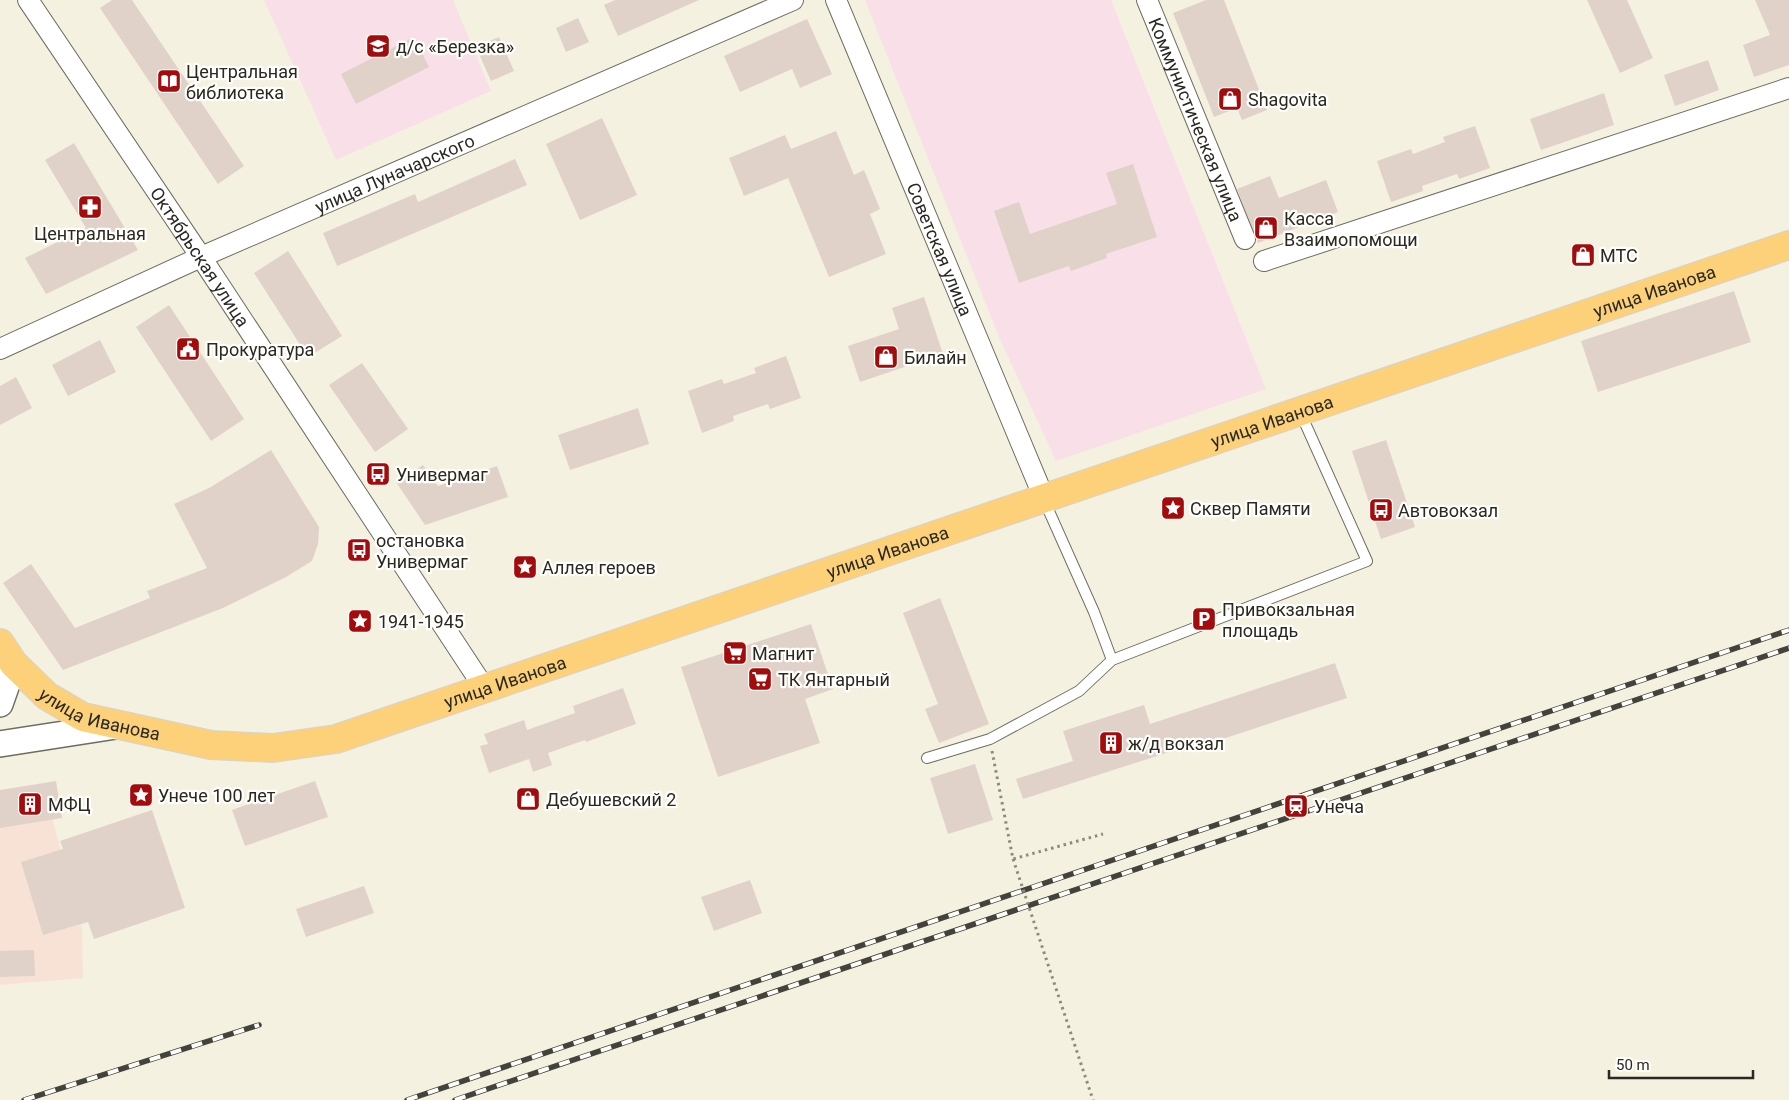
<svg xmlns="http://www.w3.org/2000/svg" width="1789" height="1100" viewBox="0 0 1789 1100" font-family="Roboto,sans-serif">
  <rect width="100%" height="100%" fill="#f4f1e1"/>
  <!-- industrial -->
  <path fill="#f8e2d5" d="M50,810l32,120 1,48 -83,7v-167z"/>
  <!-- education -->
  <path fill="#f9dfe7" d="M264,0h189l38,91 -155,69z
    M865,0h246l155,389 -210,72 -57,-124z"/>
  <!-- building -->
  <path fill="#e1d2c9" d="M112,0h20l112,166 -26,18 -118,-176z
    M615,0h84l-81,36 -14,-31z
    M1206,0h18l43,110 -25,10 -5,-12 -23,9 -41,-104z
    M1587,0h40l26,58 -33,15z
    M1755,0h34v65l-35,12 -11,-32 27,-10z
    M578,18l11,24 -23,10 -10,-24z
    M807,19l25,55 -32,14 -8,-19 -52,23 -16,-36z
    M414,37l15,30 -73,37 -15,-30z
    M499,37l15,34 -23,10 -15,-34z
    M1708,60l11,30 -44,16 -11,-31z
    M1604,93l10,32 -73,25 -11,-31z
    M602,118l35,77 -57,25 -34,-76z
    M1475,126l15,42 -31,11 -2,-5 -35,12 1,5 -32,11 -14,-41 34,-12 2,5 32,-12 -2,-5z
    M836,131l18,44 10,-5 16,39 -10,5 16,40 -57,23 -41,-99 -44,18 -15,-38 56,-23 6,14z
    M74,143l64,107 -92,44 -21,-36 61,-30 -41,-68z
    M515,159l12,26 -190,81 -14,-33 92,-39 3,8z
    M1133,164l24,73 -51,17 1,4 -36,13 -2,-5 -50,17 -25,-72 25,-9 11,32 87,-30 -11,-31z
    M1270,176l9,22 47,-18 12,32 -80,31 -21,-54z
    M288,251l54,85 -34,21 -54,-84z
    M1734,291l17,51 -153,50 -17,-51z
    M924,297l19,57 -83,28 -12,-36 51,-17 -7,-21z
    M169,305l75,114 -33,22 -75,-114z
    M100,340l16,32 -48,24 -16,-31z
    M786,356l15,42 -31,11 -2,-5 -35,12 1,5 -32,12 -14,-42 34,-12 2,5 32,-11 -2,-5z
    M362,363l46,66 -33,23 -46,-67z
    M16,377l16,31 -32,17v-39z
    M638,408l11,36 -79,26 -12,-35z
    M1386,440l29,87 -34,12 -29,-88z
    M271,450l48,77 -1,17 -6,17 -26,16 -63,31 -160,62 -60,-87 28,-19 44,64 75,-30 -3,-7 60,-23 -33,-64 35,-16z
    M423,465l15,21 59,-20 11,31 -83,28 -29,-43z
    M940,598l49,126 -50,19 -14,-34 13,-5 -35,-91z
    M811,624l22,65 -28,10 15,44 -102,34 -37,-110z
    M1335,663l12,35 -161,53 -1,-4 -162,52 -7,-20 57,-18 -10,-30 81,-26 6,19z
    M623,688l13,36 -50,18 -1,-2 -37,13 4,12 -19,7 -4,-13 -40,14 -9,-27 8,-2 -4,-10 40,-14 3,10 48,-17 -2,-7z
    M975,764l18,56 -45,14 -18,-56z
    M56,781l6,37 -62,10v-38z
    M315,781l13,36 -83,29 -13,-36z
    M152,810l33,98 -91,31 -6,-17 -45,13 -22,-73 42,-13 -3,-8z
    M750,880l12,33 -48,18 -13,-34z
    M364,886l10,27 -68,24 -10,-28z
    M34,950l1,26 -35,1v-26z"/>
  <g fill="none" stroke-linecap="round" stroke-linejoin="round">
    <defs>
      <path id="service" d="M1044,500l50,112 18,48
        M927,758l63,-19 89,-48 33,-31 255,-99 -67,-149"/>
      <g id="minor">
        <path id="s1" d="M28,0l173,257 284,432"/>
        <path id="s2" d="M836,0l208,498"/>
        <path id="s3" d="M1147,0l98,239"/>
        <path d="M1264,261l525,-173"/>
        <path id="s4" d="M0,349l201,-92 592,-257"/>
      </g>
      <path id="tertiary" d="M0,704l14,-40
        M0,744l116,-18"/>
      <g id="primary">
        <path id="s5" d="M0,643l14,21 33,32 36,21 128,28 62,3 63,-9 1453,-494"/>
      </g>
    </defs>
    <!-- service casing -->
    <use href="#service" stroke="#6f6d5f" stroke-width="12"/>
    <!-- minor casing -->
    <use href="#minor" stroke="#6f6d5f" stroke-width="22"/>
    <!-- tertiary casing -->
    <use href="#tertiary" stroke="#6f6d5f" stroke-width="28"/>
    <!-- primary casing -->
    <use href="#primary" stroke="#d4d4d3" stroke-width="30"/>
    <!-- path -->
    <path stroke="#8d8b80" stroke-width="3" stroke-dasharray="2.5 4" stroke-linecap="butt" d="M992,751l21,108 90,-25"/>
    <!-- service -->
    <use href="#service" stroke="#fff" stroke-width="10"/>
    <!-- minor -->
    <use href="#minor" stroke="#fff" stroke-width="20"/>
    <!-- tertiary -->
    <use href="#tertiary" stroke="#fff" stroke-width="25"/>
    <!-- primary -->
    <use href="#primary" stroke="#fdd07a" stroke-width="28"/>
    <defs>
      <path id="rail" d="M24,1100l235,-75
        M407,1100l1382,-470
        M455,1100l1334,-452"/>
    </defs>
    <!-- rail casing -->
    <use href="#rail" stroke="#44433b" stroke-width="5.5"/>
    <!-- rail -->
    <use href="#rail" stroke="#fffefb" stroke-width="4" stroke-dasharray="11" stroke-linecap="butt"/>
    <!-- path-bridge -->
    <path stroke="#8d8b80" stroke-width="3" stroke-dasharray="2.5 4" stroke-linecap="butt" d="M1013,859l80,241"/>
  </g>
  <!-- icons -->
  <defs>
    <symbol id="school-square" viewBox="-11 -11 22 22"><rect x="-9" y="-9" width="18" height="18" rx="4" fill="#a30b0c" stroke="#fffefb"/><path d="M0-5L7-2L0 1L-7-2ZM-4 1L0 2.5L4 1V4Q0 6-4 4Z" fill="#fff"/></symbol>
    <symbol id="library-square" viewBox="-11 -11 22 22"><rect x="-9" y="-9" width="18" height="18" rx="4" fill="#a30b0c" stroke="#fffefb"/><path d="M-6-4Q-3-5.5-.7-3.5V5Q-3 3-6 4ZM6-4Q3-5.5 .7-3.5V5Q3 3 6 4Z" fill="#fff"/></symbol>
    <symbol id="shop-square" viewBox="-11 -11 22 22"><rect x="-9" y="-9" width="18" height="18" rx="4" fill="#a30b0c" stroke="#fffefb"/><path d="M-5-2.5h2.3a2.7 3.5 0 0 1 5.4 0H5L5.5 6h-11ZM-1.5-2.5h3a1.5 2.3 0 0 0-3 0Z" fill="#fff"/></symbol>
    <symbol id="pharmacy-square" viewBox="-11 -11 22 22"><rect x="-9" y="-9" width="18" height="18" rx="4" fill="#a30b0c" stroke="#fffefb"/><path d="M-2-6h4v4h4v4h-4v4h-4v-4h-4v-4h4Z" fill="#fff"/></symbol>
    <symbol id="civic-square" viewBox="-11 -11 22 22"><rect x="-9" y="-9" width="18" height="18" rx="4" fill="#a30b0c" stroke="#fffefb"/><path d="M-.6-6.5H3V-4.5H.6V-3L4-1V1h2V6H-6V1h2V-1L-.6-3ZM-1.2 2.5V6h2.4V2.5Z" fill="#fff"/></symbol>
    <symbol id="bus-square" viewBox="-11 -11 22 22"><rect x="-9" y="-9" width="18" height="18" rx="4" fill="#a30b0c" stroke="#fffefb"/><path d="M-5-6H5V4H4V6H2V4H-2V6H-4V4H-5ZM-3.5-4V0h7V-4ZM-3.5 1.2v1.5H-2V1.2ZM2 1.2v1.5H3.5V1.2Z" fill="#fff"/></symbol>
    <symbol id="sight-square" viewBox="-11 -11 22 22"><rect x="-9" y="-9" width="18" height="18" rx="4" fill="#a30b0c" stroke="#fffefb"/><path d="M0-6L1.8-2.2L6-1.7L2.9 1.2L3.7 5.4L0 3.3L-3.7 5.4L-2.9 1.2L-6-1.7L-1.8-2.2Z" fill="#fff"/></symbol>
    <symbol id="parking-square" viewBox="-11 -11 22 22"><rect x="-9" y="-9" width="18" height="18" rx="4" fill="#a30b0c" stroke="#fffefb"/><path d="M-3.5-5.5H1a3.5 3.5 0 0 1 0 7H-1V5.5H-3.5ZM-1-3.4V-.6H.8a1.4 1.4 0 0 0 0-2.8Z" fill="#fff"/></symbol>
    <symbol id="supermarket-square" viewBox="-11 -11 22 22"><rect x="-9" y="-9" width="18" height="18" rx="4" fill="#a30b0c" stroke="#fffefb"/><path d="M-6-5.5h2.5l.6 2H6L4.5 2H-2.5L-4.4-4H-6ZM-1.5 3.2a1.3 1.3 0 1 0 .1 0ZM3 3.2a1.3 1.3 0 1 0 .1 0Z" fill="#fff"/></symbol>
    <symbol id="building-square" viewBox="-11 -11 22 22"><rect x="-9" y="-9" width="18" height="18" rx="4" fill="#a30b0c" stroke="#fffefb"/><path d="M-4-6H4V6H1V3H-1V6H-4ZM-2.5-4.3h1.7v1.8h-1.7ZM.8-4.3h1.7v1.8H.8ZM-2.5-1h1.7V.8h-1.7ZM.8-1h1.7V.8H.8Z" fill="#fff"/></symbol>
    <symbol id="station-square" viewBox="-11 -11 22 22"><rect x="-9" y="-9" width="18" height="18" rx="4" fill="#a30b0c" stroke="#fffefb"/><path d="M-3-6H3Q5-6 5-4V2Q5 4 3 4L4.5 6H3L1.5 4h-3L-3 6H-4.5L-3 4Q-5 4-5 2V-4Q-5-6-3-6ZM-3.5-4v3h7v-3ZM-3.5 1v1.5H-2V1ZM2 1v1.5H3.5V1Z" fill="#fff"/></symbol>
  </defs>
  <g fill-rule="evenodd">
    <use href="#school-square" x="364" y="32" width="28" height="28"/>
    <use href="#library-square" x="155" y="67" width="28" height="28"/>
    <use href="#shop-square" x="1216" y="85" width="28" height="28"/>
    <use href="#pharmacy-square" x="76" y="193" width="28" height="28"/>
    <use href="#shop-square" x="1252" y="214" width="28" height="28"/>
    <use href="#shop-square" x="1569" y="241" width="28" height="28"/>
    <use href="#civic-square" x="174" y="335" width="28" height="28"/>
    <use href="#shop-square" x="872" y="343" width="28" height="28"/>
    <use href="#bus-square" x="364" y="460" width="28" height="28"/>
    <use href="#sight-square" x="1159" y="494" width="28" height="28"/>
    <use href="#bus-square" x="1367" y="496" width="28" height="28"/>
    <use href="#bus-square" x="345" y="536" width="28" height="28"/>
    <use href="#sight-square" x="511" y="553" width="28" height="28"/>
    <use href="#parking-square" x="1190" y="605" width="28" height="28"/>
    <use href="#sight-square" x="346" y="607" width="28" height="28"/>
    <use href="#supermarket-square" x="721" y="639" width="28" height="28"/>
    <use href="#supermarket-square" x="746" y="665" width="28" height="28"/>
    <use href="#building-square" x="1097" y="729" width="28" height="28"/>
    <use href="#sight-square" x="127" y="781" width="28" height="28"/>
    <use href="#shop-square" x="514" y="785" width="28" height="28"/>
    <use href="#building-square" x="16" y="790" width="28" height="28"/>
    <use href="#station-square" x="1282" y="792" width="28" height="28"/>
  </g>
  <g text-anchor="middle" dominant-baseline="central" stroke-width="4.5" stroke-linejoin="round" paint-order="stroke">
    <!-- poi labels -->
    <g font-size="18" fill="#292822" stroke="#fffefb" text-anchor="start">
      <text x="396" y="46">д/с «Березка»</text>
      <text x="186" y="71">Центральная<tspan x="186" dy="21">библиотека</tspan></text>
      <text x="1248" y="99">Shagovita</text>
      <text x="1284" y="218">Касса<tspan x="1284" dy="21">Взаимопомощи</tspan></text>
      <text x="90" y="233" text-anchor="middle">Центральная</text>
      <text x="1600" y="255">МТС</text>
      <text x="206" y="349">Прокуратура</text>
      <text x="904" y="357">Билайн</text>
      <text x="396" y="474">Универмаг</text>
      <text x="1190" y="508">Сквер Памяти</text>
      <text x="1398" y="510">Автовокзал</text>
      <text x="376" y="540">остановка<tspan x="376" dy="21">Универмаг</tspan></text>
      <text x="542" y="567">Аллея героев</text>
      <text x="1222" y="609">Привокзальная<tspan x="1222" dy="21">площадь</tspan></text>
      <text x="378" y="621">1941-1945</text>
      <text x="752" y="653">Магнит</text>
      <text x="778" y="679">ТК Янтарный</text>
      <text x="1128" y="743">ж/д вокзал</text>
      <text x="158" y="795">Унече 100 лет</text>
      <text x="546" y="799">Дебушевский 2</text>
      <text x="48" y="804">МФЦ</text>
      <text x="1314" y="806">Унеча</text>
    </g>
    <!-- street labels -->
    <g font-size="18" fill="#292822" stroke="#fffefb">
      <text stroke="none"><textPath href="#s3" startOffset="129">Коммунистическая улица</textPath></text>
      <text stroke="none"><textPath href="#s4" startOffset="432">улица Луначарского</textPath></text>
      <text stroke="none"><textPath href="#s2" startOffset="270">Советская улица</textPath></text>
      <text stroke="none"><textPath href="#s1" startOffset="309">Октябрьская улица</textPath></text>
      <text stroke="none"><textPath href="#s5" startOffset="1762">улица Иванова</textPath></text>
      <text stroke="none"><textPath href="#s5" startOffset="1358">улица Иванова</textPath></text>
      <text stroke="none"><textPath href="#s5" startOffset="952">улица Иванова</textPath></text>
      <text stroke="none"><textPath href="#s5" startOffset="548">улица Иванова</textPath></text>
      <text stroke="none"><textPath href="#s5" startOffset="128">улица Иванова</textPath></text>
    </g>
  </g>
  <!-- scale -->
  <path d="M1609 1070v8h144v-8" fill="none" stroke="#292822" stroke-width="2.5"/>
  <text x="1616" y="1070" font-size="15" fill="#292822" stroke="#fffefb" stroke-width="4" paint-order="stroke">50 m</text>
</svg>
